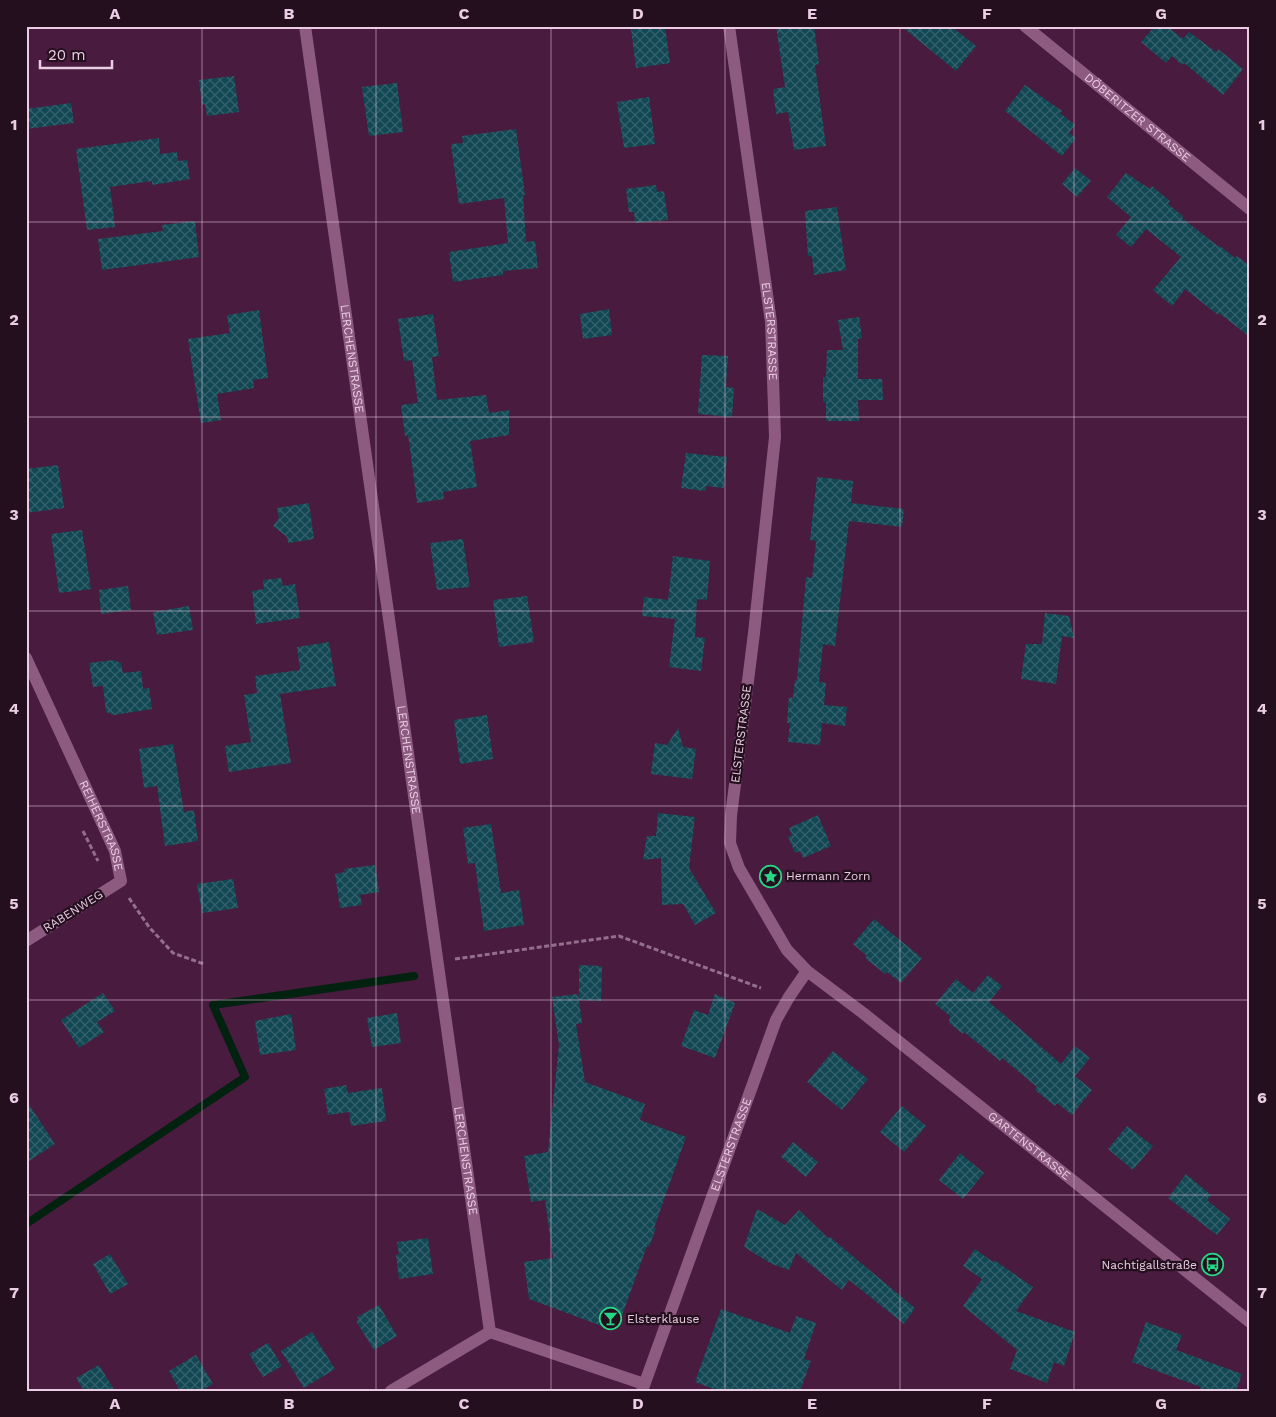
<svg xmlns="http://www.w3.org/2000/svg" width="1276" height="1417" viewBox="0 0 1276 1417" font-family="'Work Sans',sans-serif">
  <defs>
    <pattern id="building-cross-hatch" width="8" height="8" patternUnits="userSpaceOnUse" patternTransform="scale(1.25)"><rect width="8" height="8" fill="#124854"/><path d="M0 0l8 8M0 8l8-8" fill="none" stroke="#35616c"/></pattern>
  </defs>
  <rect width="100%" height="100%" fill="#481b3f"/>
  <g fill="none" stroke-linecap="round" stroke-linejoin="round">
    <!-- stream -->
    <path stroke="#00220f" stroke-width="8" d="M26,1224l219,-147 -32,-72 201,-29"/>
  </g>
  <!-- building -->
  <path fill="url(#building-cross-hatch)" d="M648,26h17l5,37 -34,5 -5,-39z
    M776,26h38l5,38 -4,1 11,81 -32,4 -6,-38 -12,2 -3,-25 12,-2z
    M901,26h50l25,20 -20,25z
    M1155,26h12l16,13 6,-7 27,20 2,-3 25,20 -20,26 -39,-32 -2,2 -10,-9 -6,7 -25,-21z
    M234,76l5,36 -32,4 -2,-12 -3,1 -3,-25z
    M397,83l6,49 -34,4 -7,-49z
    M1025,85l37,26 -2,2 15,12 -6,8 7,5 -14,18 -57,-45z
    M649,97l6,47 -31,4 -7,-46z
    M71,103l3,20 -48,6v-20z
    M516,129l9,66h-2l3,47 9,-1 3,27 -35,3v4l-50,7 -4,-30 59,-9 -4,-45 -45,6 -8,-60 12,-1 -1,-7z
    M159,138l1,16 17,-2 1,9 9,-1 3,19 -38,6v-4l-42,6 5,40 -28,3 -11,-81z
    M1075,168l16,13 -14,16 -15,-13z
    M1126,173l24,16 2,-3 18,15 -2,3 15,12 -1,2 37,29 1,-1 15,12 2,-2 13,10v71l-31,-24 -1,2 -33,-26 -13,17 -19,-16 28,-33 -35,-28 -15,18 -15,-12 15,-18 -24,-20z
    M656,185l1,7 7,-1 4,29 -33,3 -1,-11h-5l-3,-23z
    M837,207l9,63 -32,5 -2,-19h-4l-3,-45z
    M195,221l4,36 -97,13 -4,-31 65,-8 -1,-6z
    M609,309l3,26 -29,4 -3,-25z
    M259,310l9,68 -15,2 1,8 -37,6 4,26 -20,3 -13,-84 42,-6 -3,-18z
    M433,314l6,42 -7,1 5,43 49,-5 3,18 20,-3v25l-39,6 7,46 -34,5 1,7 -27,4 -7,-55 -2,-13 -3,1 -4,-31 17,-2 -6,-43 -8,1 -6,-42z
    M859,317l3,21 -4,1v40h24l1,21h-25l1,21h-33v-18l-3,-1v-25h3l1,-27h16l-5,-30z
    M702,355l26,1 -2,31 8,1 -2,29 -34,-3z
    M686,453l41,4 -3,31 -18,-2v5l-25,-3z
    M58,465l6,43 -38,5v-44z
    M817,477l36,4 -2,22 53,6 -2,18 -53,-6 -14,125 -12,-2 -4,38 7,1 -2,22 23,2 -2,19 -23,-3 -2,22 -32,-3 2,-19h-3l2,-26 4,1 2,-18h2l9,-103 6,1 4,-37 -6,-1z
    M309,503l5,36 -26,4 -1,-6 -14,-11 6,-8 -2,-10z
    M82,530l9,59 -32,4 -8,-59z
    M463,539l7,48 -33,3 -7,-47z
    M673,556l37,5 -3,39 -10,-1 -2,38 10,1 -4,33 -32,-4 6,-48 -33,-3 2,-19 24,3z
    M281,578l2,8 12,-2 5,34 -44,6 -4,-33 12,-2 -1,-9z
    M128,586l3,24 -30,4 -2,-24z
    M527,596l7,46 -35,5 -6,-47z
    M189,606l4,24 -36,5 -4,-23z
    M1045,613l24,3 5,22 -12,-2 -6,48 -35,-5 5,-35h16z
    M329,642l7,44 -56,8 11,69 -62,9 -4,-26 26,-4 -7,-47 13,-2 -2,-17 45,-6 -3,-23z
    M114,660l7,3 2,10 18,-2 2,18 6,-1 3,21 -38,6 -8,-3 -3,-26 -10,1 -4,-24z
    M487,715l6,44 -33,5 -6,-44z
    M678,728l5,19 13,2 -4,30 -41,-5 4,-31 12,2z
    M173,744l11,68 10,-2 4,31 -33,5 -8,-60 -13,2 -5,-39z
    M658,813l37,4 -6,51 27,45 -21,12 -12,-21 -21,1 -1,-47 -18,2 4,-24h9z
    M818,815l13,31 -28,12 -3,-7 -5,2 -7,-17 4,-1 -3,-7z
    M491,824l10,69 18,-3 5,35 -40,6 -9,-68 -7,1 -5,-36z
    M375,865l4,27 -19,3 2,10 -22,3 -5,-34 10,-2 -1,-3z
    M233,879l5,29 -36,5 -5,-29z
    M874,919l48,39 -21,25 -14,-11 -2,2 -20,-16 2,-2 -14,-12z
    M579,965l23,1 -1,35 -22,-1 3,23 -6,1 9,58 60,22 -5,16 46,17 -32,91h2l-7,19 -2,-1 -28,78 -9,5 -81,-30 -5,-37 29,-4 -8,-58 -14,2 -7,-46 24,-4 11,-107 -7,-48 26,-3 1,5z
    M988,975l14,11 -13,16 72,62 14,-18 15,12 -15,18 17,14 -20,25 -15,-12 -2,3 -20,-16 2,-3 -35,-29 -2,3 -36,-29 -1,2 -14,-11 1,-7 -15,-12 21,-25 17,14z
    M103,993l12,18 -18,11 7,10 -25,16 -18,-28z
    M715,994l20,9 -20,55 -34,-12 13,-36 14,5z
    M397,1013l4,30 -29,4 -5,-29z
    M291,1014l5,36 -36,5 -5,-34z
    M833,1051l35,28 -26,31 -35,-28z
    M346,1085l2,8 34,-5 4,33 -35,5 -2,-14 -21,3 -4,-26z
    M26,1100l29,44 -29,19z
    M902,1106l24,20 -22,26 -24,-20z
    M1127,1126l26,20 -20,24 -25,-21z
    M793,1142l25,20 -12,15 -25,-20z
    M960,1153l24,20 -21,26 -24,-19z
    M1186,1174l25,21 -4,5 23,19 -13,16 -49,-37z
    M757,1209l28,16 14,-15 29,28 2,-1 85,71 -11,16 -55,-44 -7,10 -46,-37 -7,17 -17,-6 -28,-17z
    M428,1238l5,36 -34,5 -3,-24 3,-1 -2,-12z
    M975,1249l18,13 1,-2 39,27 -17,24 59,21 -11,34 -10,-4 -7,21 -37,-14 7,-19 -54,-44 19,-27 -19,-13z
    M110,1254l18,30 -18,10 -17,-30z
    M379,1305l18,31 -23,14 -18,-29 3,-1 -2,-3z
    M721,1309l69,24 6,-17 20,7 -12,36 7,2 -11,30h-81l-24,-9z
    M1146,1322l36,13 -6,15 66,24 -6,17h-37l2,-4 -69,-25z
    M312,1332l23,37 -31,19 -23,-37z
    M268,1343l14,23 -19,11 -14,-23z
    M196,1355l17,29 -12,7h-21l-11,-20z
    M99,1365l16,26h-31l-8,-13z"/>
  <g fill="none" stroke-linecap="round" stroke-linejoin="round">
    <!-- path -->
    <path stroke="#946f8c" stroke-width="3" stroke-dasharray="5 2.5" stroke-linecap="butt" d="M83,831l15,30
      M129,898l20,29 24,26 31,11
      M455,959l164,-23 142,52"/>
    <!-- minor -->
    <g stroke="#8d5a80" stroke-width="12">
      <path id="s1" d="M305,26l185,1306 154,52"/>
      <path id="s2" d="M1025,26l225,183"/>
      <path id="s3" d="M26,658l89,193 6,30 -95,60"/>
      <path d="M391,1391l99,-59"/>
      <path id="s4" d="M642,1391l134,-371 13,-23 18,-26"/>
    </g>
    <!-- tertiary -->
    <path stroke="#8d5a80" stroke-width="12" id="s5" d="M729,26l42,296 4,115 -21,196 -23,183 -1,27 9,25 48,82 20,21 56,42 387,309"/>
  </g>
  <!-- grid -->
  <path fill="none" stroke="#eacde2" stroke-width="1" stroke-opacity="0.55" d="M202,26v1365M376,26v1365M551,26v1365M725,26v1365M900,26v1365M1074,26v1365M26,222h1224M26,417h1224M26,611h1224M26,806h1224M26,1000h1224M26,1195h1224"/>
  <!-- icons -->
  <defs>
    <symbol id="sight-ring" viewBox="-11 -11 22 22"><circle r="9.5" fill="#230f1e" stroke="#26d886" stroke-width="1.5"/><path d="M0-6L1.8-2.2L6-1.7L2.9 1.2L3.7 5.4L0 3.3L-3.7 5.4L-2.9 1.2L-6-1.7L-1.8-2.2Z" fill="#26d886"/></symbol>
    <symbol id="bus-ring" viewBox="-11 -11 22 22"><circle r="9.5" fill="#230f1e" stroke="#26d886" stroke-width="1.5"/><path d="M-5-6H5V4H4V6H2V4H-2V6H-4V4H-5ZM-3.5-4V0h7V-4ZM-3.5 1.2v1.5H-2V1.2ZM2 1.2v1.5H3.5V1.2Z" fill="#26d886"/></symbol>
    <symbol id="bar-ring" viewBox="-11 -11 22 22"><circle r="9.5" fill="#230f1e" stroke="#26d886" stroke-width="1.5"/><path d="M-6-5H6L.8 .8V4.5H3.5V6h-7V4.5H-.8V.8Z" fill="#26d886"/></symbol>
  </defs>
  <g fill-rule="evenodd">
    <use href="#sight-ring" x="758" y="864" width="25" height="25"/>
    <use href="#bus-ring" x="1200" y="1252" width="25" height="25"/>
    <use href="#bar-ring" x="598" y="1306" width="25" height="25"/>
  </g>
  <g text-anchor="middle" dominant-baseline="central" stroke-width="4.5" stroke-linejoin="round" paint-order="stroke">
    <!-- street labels -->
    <g font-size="12" fill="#eacde2" stroke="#230f1e">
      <text stroke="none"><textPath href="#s2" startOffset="145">DÖBERITZER STRASSE</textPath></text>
      <text stroke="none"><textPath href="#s5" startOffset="308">ELSTERSTRASSE</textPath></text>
      <text stroke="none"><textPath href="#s1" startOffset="336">LERCHENSTRASSE</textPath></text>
      <text transform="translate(741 734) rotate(-83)">ELSTERSTRASSE</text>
      <text stroke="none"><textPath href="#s1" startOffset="741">LERCHENSTRASSE</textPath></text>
      <text stroke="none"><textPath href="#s3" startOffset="184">REIHERSTRASSE</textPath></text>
      <text transform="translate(73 911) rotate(-32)">RABENWEG</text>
      <text stroke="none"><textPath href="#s4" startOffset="262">ELSTERSTRASSE</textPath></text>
      <text stroke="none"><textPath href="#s5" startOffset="1256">GARTENSTRASSE</textPath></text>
      <text stroke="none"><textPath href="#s1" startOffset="1146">LERCHENSTRASSE</textPath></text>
    </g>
    <!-- poi labels -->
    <g font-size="12" fill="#eacde2" stroke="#230f1e" text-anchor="start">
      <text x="786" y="876">Hermann Zorn</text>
      <text x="1197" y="1265" text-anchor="end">Nachtigallstraße</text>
      <text x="627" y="1319">Elsterklause</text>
    </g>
  </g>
  <!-- border -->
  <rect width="1276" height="1417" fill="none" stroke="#230f1e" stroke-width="55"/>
  <!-- scale -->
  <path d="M40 60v8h72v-8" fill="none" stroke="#eacde2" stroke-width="2.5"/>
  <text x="48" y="60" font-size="15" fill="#eacde2" stroke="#230f1e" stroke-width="4" paint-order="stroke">20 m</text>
  <rect x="28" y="28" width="1220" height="1362" fill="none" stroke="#eacde2" stroke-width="2"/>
  <g font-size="16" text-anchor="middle" font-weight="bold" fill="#eacde2">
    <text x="115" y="19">A</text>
    <text x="289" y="19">B</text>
    <text x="464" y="19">C</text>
    <text x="638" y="19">D</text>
    <text x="812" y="19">E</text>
    <text x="987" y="19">F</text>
    <text x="1161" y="19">G</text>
    <text x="14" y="130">1</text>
    <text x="1262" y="130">1</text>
    <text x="14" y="325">2</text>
    <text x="1262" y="325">2</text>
    <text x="14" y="520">3</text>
    <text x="1262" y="520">3</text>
    <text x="14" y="714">4</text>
    <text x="1262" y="714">4</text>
    <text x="14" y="909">5</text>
    <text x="1262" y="909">5</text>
    <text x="14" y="1103">6</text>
    <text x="1262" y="1103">6</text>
    <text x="14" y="1298">7</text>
    <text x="1262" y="1298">7</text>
    <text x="115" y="1409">A</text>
    <text x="289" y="1409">B</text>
    <text x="464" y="1409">C</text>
    <text x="638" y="1409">D</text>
    <text x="812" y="1409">E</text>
    <text x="987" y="1409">F</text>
    <text x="1161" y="1409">G</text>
  </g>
</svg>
